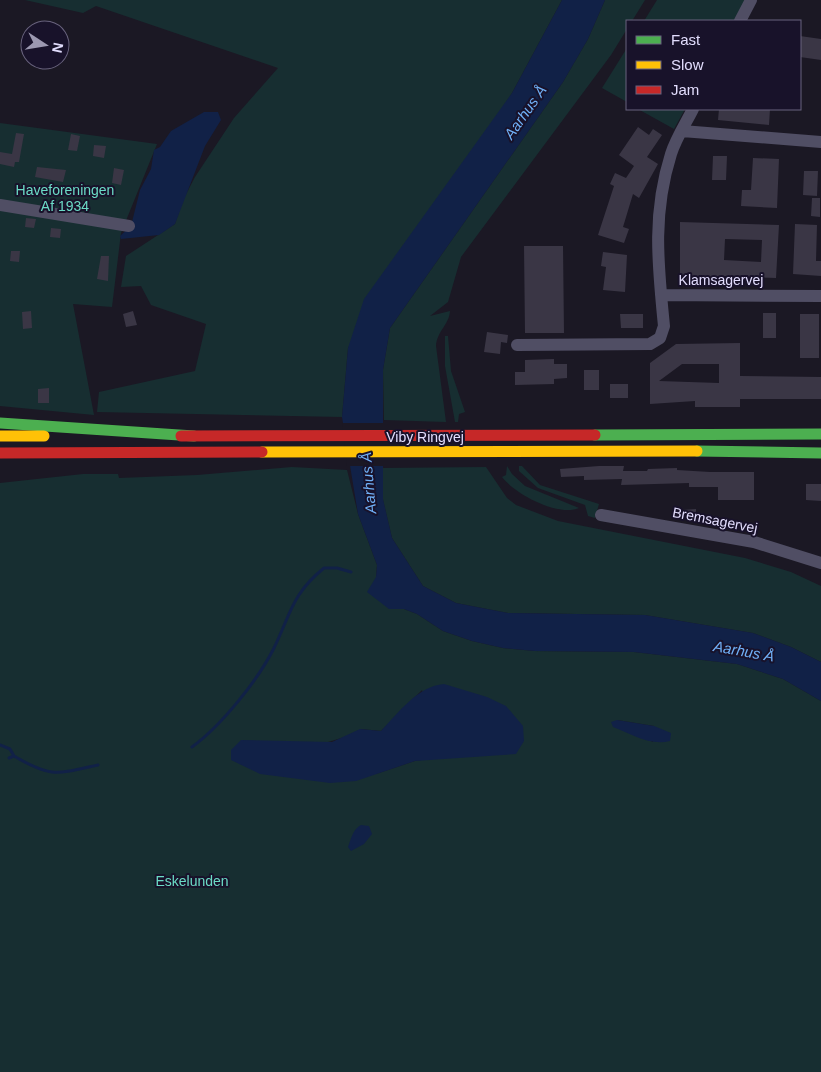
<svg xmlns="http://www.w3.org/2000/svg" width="821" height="1072" viewBox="0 0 821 1072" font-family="Arial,sans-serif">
  <rect width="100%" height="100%" fill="#1b1824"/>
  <!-- green -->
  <path fill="#172e31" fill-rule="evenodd" d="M25,0h537l-50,93 -164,255 -6,69 -245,-5 2,-20 96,-21 11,-47 -55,-19 -10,-19 -20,1 5,-31 49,-32 8,-24 12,-23 39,-59 44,-50 -182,-62 -13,7z
    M605,0h40l-13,21h-5v8l-16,26 -150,202 -13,45 -18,14 20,-5c-1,14 -13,20 -14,35l10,76 -62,-2 -1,-50 7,-42 173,-246 25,-43z
    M657,0h90l-12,21h-91z
    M627,48v54l-25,-14z
    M638,109h47l-11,20z
    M0,123l157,21 -36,89 -9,74 -39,-3 21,111 -94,-9z
    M445,336h3l3,35 14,41 -6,2 -1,8h-3l-10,-56z
    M507,466l5,8 13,12 54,22c-21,9 -64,-14 -77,-31l4,-2z
    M519,466h3l18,19 59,19 -4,14 -7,-2 -3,-11 -47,-17 -19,-17z
    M292,467l55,3 11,44 19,51 -1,12 13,32h15l13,5 26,17 29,10 31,7 32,3 99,1 103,12 46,15 38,22v371h-821v-589l83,-9h35l1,4 78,-3zM422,690l19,67 -26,4 -39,13 -48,-32 20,-6 13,-7 20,2zM617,720l37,6 -1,16 -30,-13z
    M486,467l21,31 9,7 42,16 187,37 46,14 30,14v76l-30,-15 -38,-14 -108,-18 -137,-2 -52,-10 -33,-17 -31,-48 -9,-38v-32z"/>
  <!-- water -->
  <path fill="#112147" d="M562,0h43l-17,39 -25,43 -173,246 -7,42v129l9,39 31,48 33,17 52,10 137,2 108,18 38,14 30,15v39l-38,-22 -46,-15 -103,-12 -99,-1 -32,-3 -31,-7 -29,-10 -26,-17 -13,-5h-15l-22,-17 9,-15 1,-12 -19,-51 -16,-97 6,-69 16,-49 148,-206z
    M204,112h14l3,8 -16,26 -30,78 -16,11 -38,4 -1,-3 11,-10 9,-36 11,-21 3,-19 6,-3 11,-16z
    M444,684l43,13 19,9 17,20 1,15 -8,13 -101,7 -59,20 -26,2 -70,-9 -29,-14v-10l10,-10 91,2 28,-13 21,2c18,-19 37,-45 63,-47z
    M617,720l37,6 17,7 -1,8c-20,5 -39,-7 -57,-14l-2,-5z
    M361,825l8,1 3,8 -8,10 -13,7 -3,-4c3,-8 5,-18 13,-22z"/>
  <!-- pier -->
  <path fill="#1b1824" d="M342,423h44v43h-39z"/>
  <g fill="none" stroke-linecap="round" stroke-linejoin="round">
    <!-- stream -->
    <path stroke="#112147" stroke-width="3" d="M0,745l10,4 4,7
      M192,747c29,-21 66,-67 82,-99 17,-35 18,-54 50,-80h13l14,4
      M9,758l5,-2c37,22 43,18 84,9"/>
  </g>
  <!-- building -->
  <path fill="#3a3645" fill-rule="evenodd" d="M800,36l21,3v21l-21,-3z
    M719,109h51l-1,16 -51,-5z
    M638,127l11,8 4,-6 9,6 -15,22 11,7 -19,34 -6,-4 -10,33 6,2 -5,14 -26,-8 16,-49 -4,-2 5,-11 11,5 8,-12 -15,-11z
    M16,133l8,1 -5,28h-4l-1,5 -14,-3v-12l12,2z
    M71,134l9,2 -3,15 -9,-1z
    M94,145l12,1 -2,12 -11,-2z
    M713,156h14l-1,24h-14z
    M753,158l26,1 -2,49 -36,-2 1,-16h9z
    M37,167l29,3 -3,12 -28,-5z
    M114,168l10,2 -3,15 -9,-2z
    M804,171h14l-1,25 -14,-1z
    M812,198h8v19l-9,-1z
    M26,218l10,1 -2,9 -9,-1z
    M680,222l99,3 -3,53 -53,-2v5l-43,-1zM725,239l37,1 -1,22 -37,-2z
    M795,224l22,1 -1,36h5v15l-28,-2z
    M51,228l10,1 -1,9 -10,-1z
    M524,246h39l1,87h-39z
    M11,251h9l-1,11 -9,-1z
    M603,252l24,3 -2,37 -22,-2 3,-23 -5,-1z
    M101,256h8l-1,25 -11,-2z
    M31,311l1,17 -9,1 -1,-17z
    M133,311l4,14 -11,2 -3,-13z
    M763,313h13v25h-13z
    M620,314h23v14h-22z
    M800,314h19v44h-19z
    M487,332l21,3 -1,8 -6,-1 -1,12 -16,-2z
    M740,343v33l81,1v22h-81v8h-45v-6l-45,3v-41l26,-19zM682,364h37v19l-60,-2z
    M554,359v5h13v14l-13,1v5l-39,1v-13h10v-12z
    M584,370h15v20h-15z
    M610,384h18v14h-18z
    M49,388v15h-11v-14z
    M599,466h25l-1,5h24l1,-2 29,-1v2l33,2h44v28h-36v-13h-29v-4l-68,2 1,-6 -38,1v-4l-23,1 -1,-8z
    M806,484h15v17l-15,-1z
    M696,509v9h-13l-1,-8z"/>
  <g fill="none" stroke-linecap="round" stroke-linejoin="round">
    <!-- street -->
    <path stroke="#504e64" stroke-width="12" d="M740,21l11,-21
      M682,131l139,11
      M0,205l129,21
      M661,295l160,1
      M517,345l133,-1 10,-6 4,-12c-6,-61 -12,-112 7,-172 5,-16 15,-31 22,-45
      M601,515l153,27 67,21"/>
    <!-- fast -->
    <path stroke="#4caf50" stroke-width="11" d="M0,423l194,13
      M595,435l226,-1
      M697,451l124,2"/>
    <!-- slow -->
    <path stroke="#ffc107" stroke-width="11" d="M0,436h44
      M262,452l435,-1"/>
    <!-- jam -->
    <path stroke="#c62828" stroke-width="11" d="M181,436l414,-1
      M0,453l262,-1"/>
  </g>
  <g text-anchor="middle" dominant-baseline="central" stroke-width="4" stroke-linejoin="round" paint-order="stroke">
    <!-- park labels -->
    <g font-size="14" fill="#6bdbc6" stroke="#18122a">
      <text x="65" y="190">Haveforeningen<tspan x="65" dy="16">Af 1934</tspan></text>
      <text x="192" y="881">Eskelunden</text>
    </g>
    <!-- street labels -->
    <g font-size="14" fill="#e2ddfd" stroke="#18122a">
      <text x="721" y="280">Klamsagervej</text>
      <text x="425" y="437">Viby Ringvej</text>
      <text transform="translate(715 520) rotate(11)">Bremsagervej</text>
    </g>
    <!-- water labels -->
    <g font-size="15" font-style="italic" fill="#70b0f7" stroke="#18122a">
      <text transform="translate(525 112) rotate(-55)">Aarhus Å</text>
      <text transform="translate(368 483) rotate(-95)">Aarhus Å</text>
      <text transform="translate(744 651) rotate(10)">Aarhus Å</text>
    </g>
  </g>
  <!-- legend -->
  <rect x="626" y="20" width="175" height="90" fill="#18122a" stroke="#69637e"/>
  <rect x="636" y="36" width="25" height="8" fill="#4caf50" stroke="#69637e"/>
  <text x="671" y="45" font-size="15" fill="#e2ddfd">Fast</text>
  <rect x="636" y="61" width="25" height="8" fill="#ffc107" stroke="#69637e"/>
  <text x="671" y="70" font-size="15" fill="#e2ddfd">Slow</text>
  <rect x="636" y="86" width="25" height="8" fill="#c62828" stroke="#69637e"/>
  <text x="671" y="95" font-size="15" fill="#e2ddfd">Jam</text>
  <!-- north arrow -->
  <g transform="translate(45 45) rotate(102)"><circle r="24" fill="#18122a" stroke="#69637e"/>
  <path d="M0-4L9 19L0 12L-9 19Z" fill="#9c98b1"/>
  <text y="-8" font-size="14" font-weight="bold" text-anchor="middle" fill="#e2ddfd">N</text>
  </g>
</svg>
